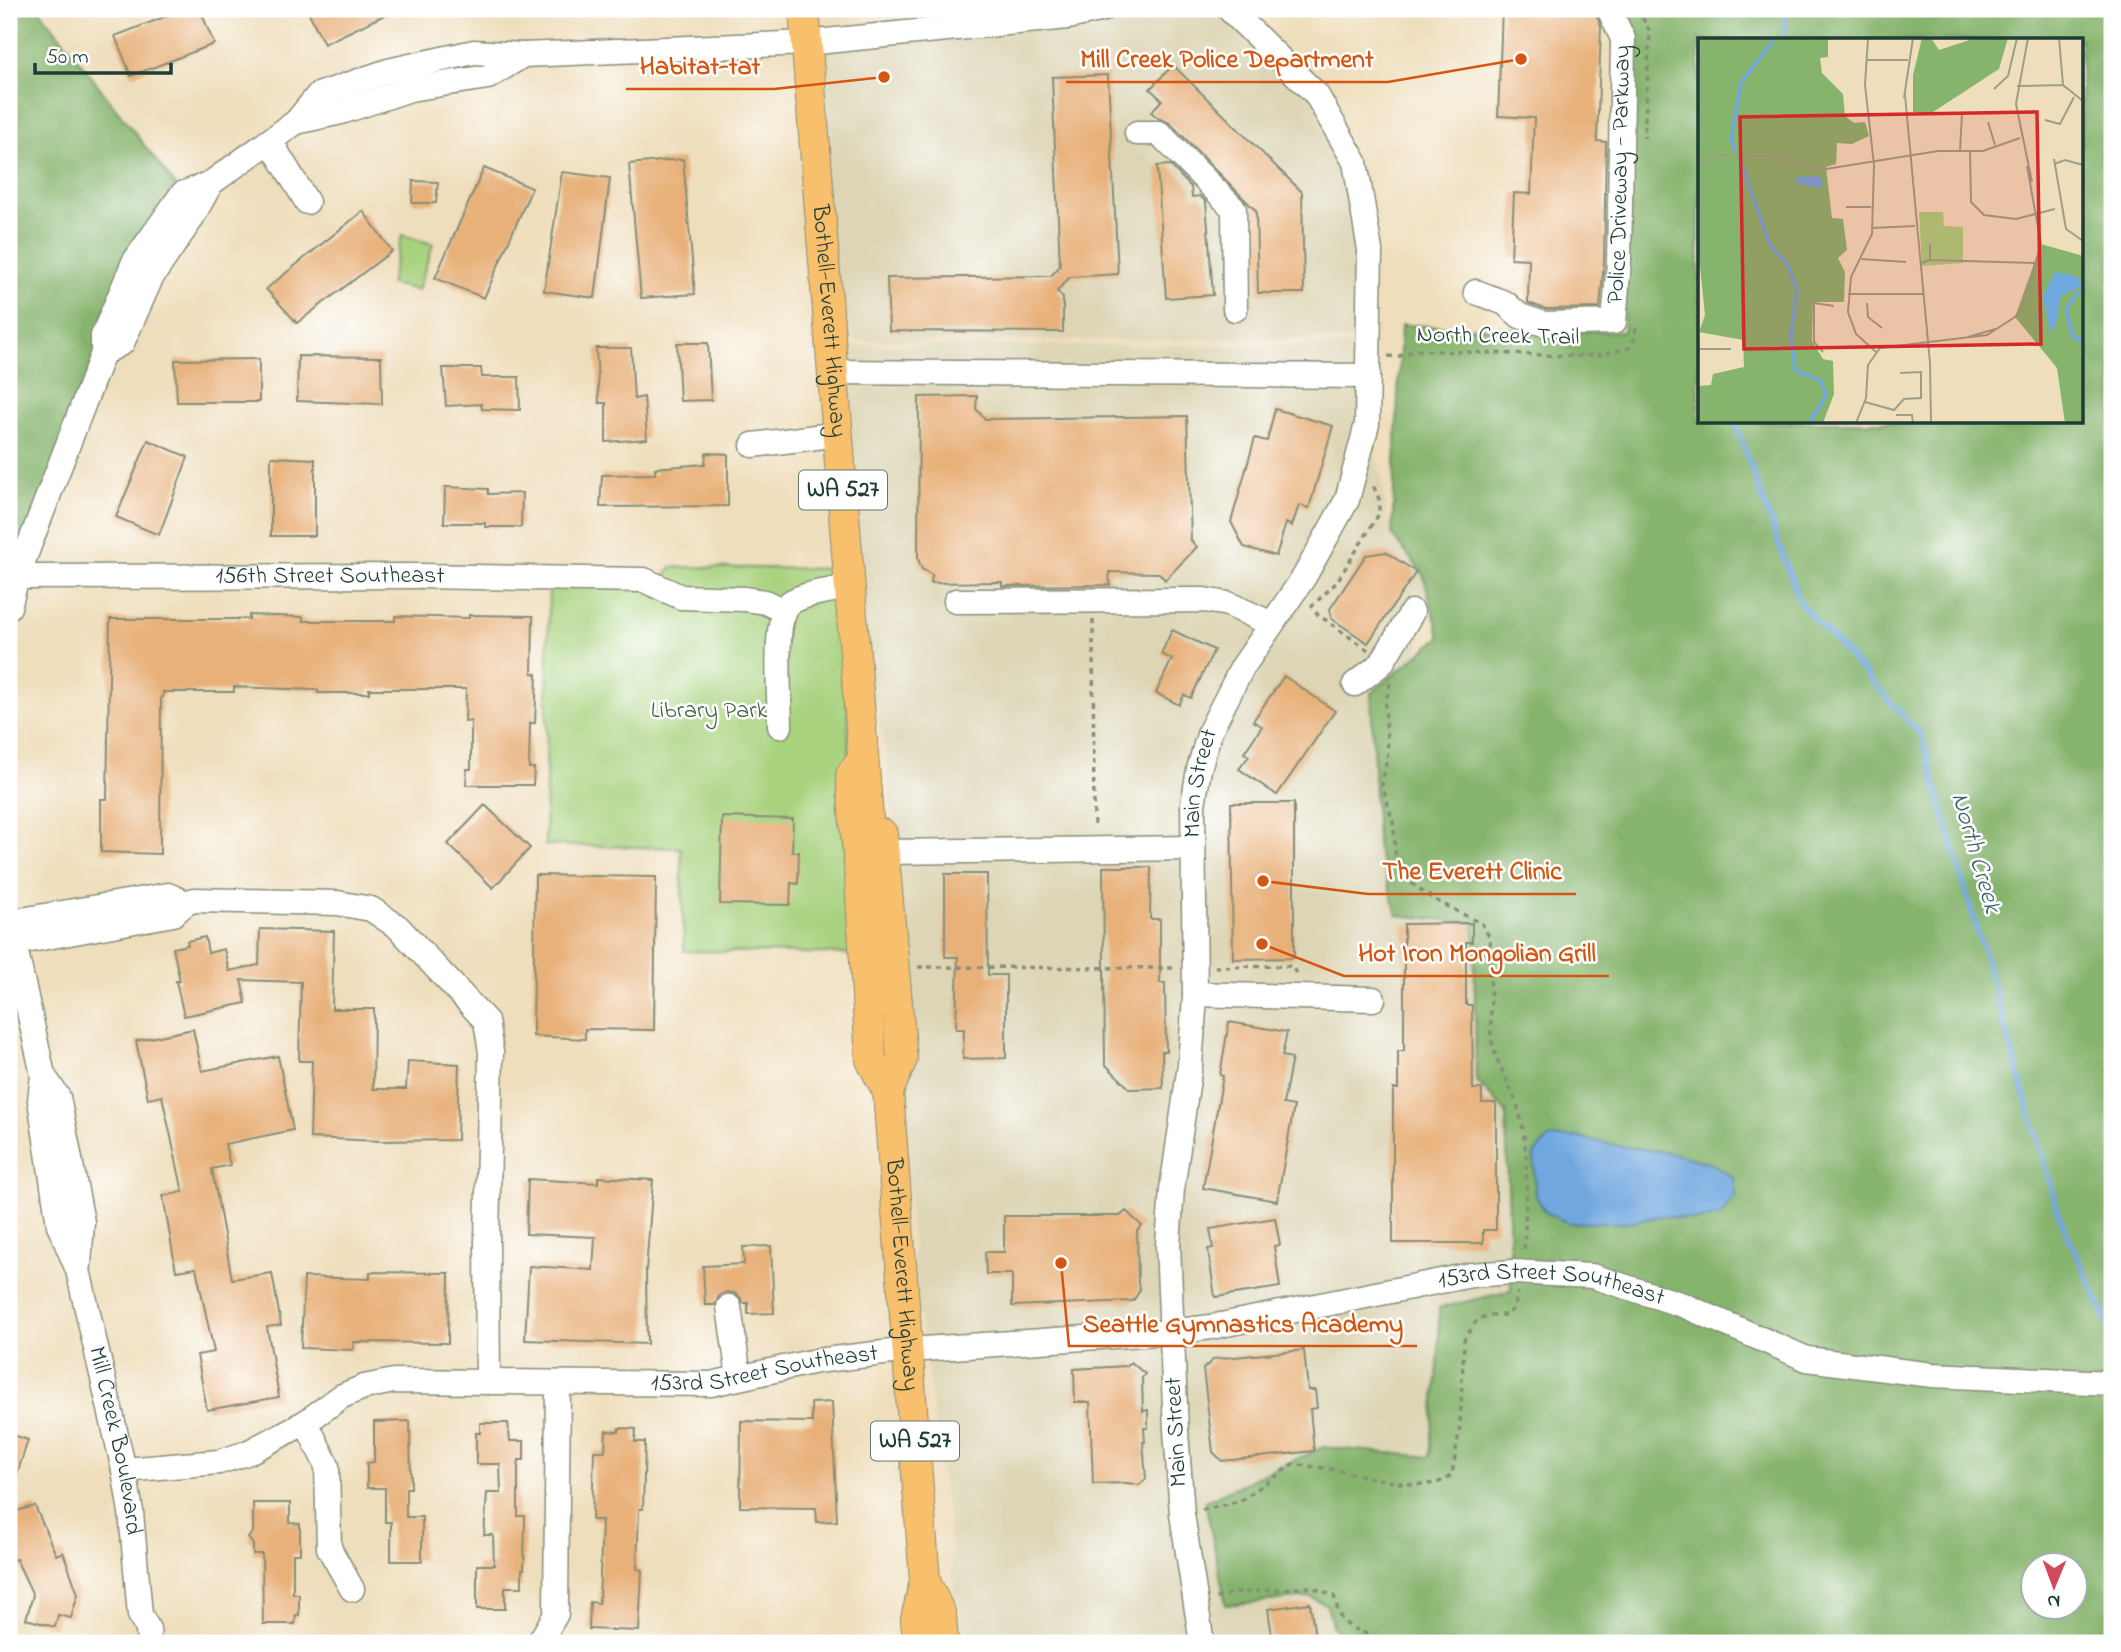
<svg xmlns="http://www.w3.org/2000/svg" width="2121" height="1652" viewBox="0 0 2121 1652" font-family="'Indie Flower',sans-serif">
  <rect width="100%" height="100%" fill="#fff"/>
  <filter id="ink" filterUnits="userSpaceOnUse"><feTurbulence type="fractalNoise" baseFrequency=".0143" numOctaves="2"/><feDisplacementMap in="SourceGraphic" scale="14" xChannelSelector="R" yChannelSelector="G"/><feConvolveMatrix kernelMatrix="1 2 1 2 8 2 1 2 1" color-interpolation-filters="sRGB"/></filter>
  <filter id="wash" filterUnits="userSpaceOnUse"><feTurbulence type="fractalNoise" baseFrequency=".00686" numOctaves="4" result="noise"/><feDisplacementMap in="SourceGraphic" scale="28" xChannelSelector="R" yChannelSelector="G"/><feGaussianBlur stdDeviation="1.57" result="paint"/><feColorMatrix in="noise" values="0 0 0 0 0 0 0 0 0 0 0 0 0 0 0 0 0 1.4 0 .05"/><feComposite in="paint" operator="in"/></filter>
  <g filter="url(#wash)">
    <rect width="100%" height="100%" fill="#efdebc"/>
    <!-- built -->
    <path fill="#ddd5b5" d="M1103,9h126l87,85 39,68 13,177 -536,2 -26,-298z
      M1362,345l-2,68 22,63 5,45 46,50 -18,99 98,267 20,300 -158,406h-416l-12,-131 -32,-231 -12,-170 11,-69 -30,-303 -14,-46 -28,-347z"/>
    <!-- green -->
    <path fill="#a8d27e" stroke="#648859" stroke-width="2" d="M402,235l31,9 -15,46 -28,-6z
      M671,567l172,2 13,385 -172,-3 -3,-103 -136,-3 4,-260 113,-5z"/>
    <!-- forest -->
    <path fill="#86b46d" stroke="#527850" stroke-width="2" fill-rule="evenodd" d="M9,9h30l143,185 -173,413z
      M1618,9h494v1634h-746l-13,-2 -20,-13 -6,-23 -17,-8 -84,8 -21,-104 118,-54 107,10 9,-105v-44l72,-17 -5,-179 -30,-32 -2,-157 -77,-8 -20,-69 -6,-153 69,-56 -17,-63 -31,-39 9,-210 222,7 13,-284zM1699,40h382v382h-382zM2034,1564h42v42h-42z"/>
    <!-- water -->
    <path fill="#71a7df" stroke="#48728a" stroke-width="2" d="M1575,1137l43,9 54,7 40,11 22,14 2,16 -16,22 -24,4 -36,-4 -35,7h-57l-23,-11 -10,-18 -1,-40 15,-16z"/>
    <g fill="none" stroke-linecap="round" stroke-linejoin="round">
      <!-- stream -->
      <path stroke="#71a7df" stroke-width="5" d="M1785,40v-31
        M1735,422l65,181 121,132 139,483 52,114"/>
    </g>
    <g id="blocks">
      <!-- building -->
      <path fill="#e8b17a" d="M185,9h15l14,35 -83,32 -16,-40z
        M307,9h90l-73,35z
        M1502,9l93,2 6,16 -4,114 9,1 -2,119 -4,47 -54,1 -18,-6 1,-44 -18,-1 3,-65 17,1 3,-76 -36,-2z
        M1173,65l129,127 2,101h-46l-2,-82 -86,-88 -12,-5 -7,-6 11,-12 -12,-11z
        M1108,75l10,199 -48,3 -13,14 6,7v34l-174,-1 -2,-53 164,-2 9,-10 -8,-189z
        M683,159l12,135 -54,4 -12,-134z
        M1170,165l21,22 1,10 8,-1 6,6 7,93 -47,3 -9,-132z
        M484,168l48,20 -48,110 -49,-20z
        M562,172l48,6 -15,120 -51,-7z
        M413,181l25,1 -2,21h-24z
        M363,211l29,40 -95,72 -31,-34z
        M677,343h31l3,57 -31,1z
        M596,348h35l3,51 10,-2 3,42 -41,3v-39h-7z
        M298,356l83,1 1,47 -85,-3z
        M259,359v43h-82l-2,-42z
        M443,368h38l1,9h37l1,33 -38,-1 -1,-5 -35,2z
        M977,396l-1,13 9,10 202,-3 4,125 6,6 -32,33 -6,-7 -50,-1 1,13 -108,1v-4l-71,1 1,-8 -10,-6 -4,-10 1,-162z
        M1275,409l58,17 -24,82 -10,-3 -7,21 -6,-3 -10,33 -32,-9 -13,-25 24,-84 12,3z
        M148,440l40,17 -29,78 -43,-18z
        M706,453l22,1v52l-128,1 2,-32 53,-1v-6l50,-4z
        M271,457l44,2v77h-44z
        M445,487l43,2v5l34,-1 -1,34h-36v-4h-41z
        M1386,552l30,20 -48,71 -36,-24 -2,-10 36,-54z
        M249,615l54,2v4h92v-5l74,2v-3l64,1 -1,57 5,1 -2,49h-5l-1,45h5l-1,17h-67l1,-16h4v-48l-6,1 1,-33h-97v4h-51v-3l-84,-3v5h-71v5h-2l-1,157 -59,-2v-53h6l3,-180h139z
        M1172,630l42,20 -23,48 -7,-3 -5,10 -23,-12 16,-34 -11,-5z
        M1284,676l51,35 -58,84 -38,-26 10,-13 -5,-3 18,-27 -9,-5z
        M1231,803h63v155l-61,1z
        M485,805l45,43 -37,40 -45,-44z
        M722,817l71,2 -1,33h7l-1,32 -7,-1 -1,22 -70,-1z
        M1103,867h48l-1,52h10v64h5l1,68h-4l1,37 -33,1 -25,-25z
        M945,874h42l1,101h18v83l-43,1 1,-30h-8l2,-72h-13z
        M535,875l121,2 -2,153 -69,-1v10l-52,-3z
        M1472,923v19h-6v63h6l1,84h9v14h14v127h-13v13h-90v-154h5v-38h6v-127z
        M260,929l74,2 -2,78h42l-1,80h33l2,-28 51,3 -2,76 -75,1 -72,-3 2,-77h-13l2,-79 -60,-2 5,23 -62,13 -8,-35h4l-7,-33 15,-3 -1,-4 18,-4 3,16 16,-4 5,22 30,-6z
        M1229,1022l58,10 -5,24 10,2 -9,46 11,2 -17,95 -74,-13 20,-112 -3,-1z
        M193,1029l9,42 76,-15 15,74 -68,14 5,21 -18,4 20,110 40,-6 9,52 -14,2 12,70 -72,13 -10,-55 17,-3 -18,-84 -20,3 -13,-75 20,-4 -21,-96 -14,3 -12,-58z
        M598,1177l55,3 -7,90 1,74 -122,-4 4,-74 64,4 2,-33 -69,-3 2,-55 70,4z
        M1126,1211l16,15 -5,5 1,53 2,6 -7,11 -121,5v-32h-26l-1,-22h19v-36h116z
        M1275,1218l5,27 -6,1 6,41 -65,10 -7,-48 5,-1 -3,-19z
        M771,1246l3,67 -26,1v-11h-5l-3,-6 -6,-4 -8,-1 -7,4 -4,9h-10l-2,-39 41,-2 -1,-17z
        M370,1272l79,1 -1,70 -94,-1 -1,8 -52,-2 3,-71 66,2z
        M1304,1350l4,40h7l2,18 -7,1 4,42 -92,10 -9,-9 -10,-83 11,-10z
        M1131,1362l14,12 -3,4 1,33 5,-1v18h-4l1,14h-2l3,37 -7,6 -11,-2 -35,1 -3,-82h-15l-1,-33 53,-3z
        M832,1402l5,119 -20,1 -1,-14 -76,-1 1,-86 71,1 -1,-19z
        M410,1421l1,67h-5v29h16v44h-31v-39h-6v-34h-18v-25l7,-1v-40z
        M480,1423h28l2,18h14v19h-5l-1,9v47h7l-1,53h-2v18h-17v22h-28v-44h17l-1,-30h-9l3,-42h14l-1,-29h-24v-31h4z
        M619,1428l17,1 -1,13h10l-2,67h-4l-2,60 5,1 -3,61 -50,-2 1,-27 9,1 3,-83h-10l2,-69h11l1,-20 13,1z
        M9,1434l19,6 -16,50 -3,-1z
        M253,1503h37v20l10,1v30h-7v40h6v21h-3l-1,9h-32l-1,-70h-9v-10l-5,-6 5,-6z
        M35,1506l21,49 7,-3 15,42 -7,24 -13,-3 -3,12 -29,-8 7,-24 -17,-36 -4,1 -3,-7v-40z
        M1310,1603l6,40h-43l-5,-34z"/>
    </g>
  </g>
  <g filter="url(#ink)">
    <use href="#blocks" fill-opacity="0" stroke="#878e78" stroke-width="2"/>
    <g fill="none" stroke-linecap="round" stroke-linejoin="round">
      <defs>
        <g id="minor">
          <path d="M296,122l45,-10 69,-23 78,-12 35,-22"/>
          <path d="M1137,133h22l75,76 1,100"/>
          <path d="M270,141l37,61"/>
          <path id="s1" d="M1476,292l29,11 15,13 24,8 70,-2 5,-60 4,-223 -14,-30"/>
          <path d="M103,353l19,-10 29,-65 39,-57 21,-38"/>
          <path d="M834,372l534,4"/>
          <path d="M753,445l86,-11"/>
          <path id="s2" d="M17,577l402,-1 225,4 37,17 64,2 20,3 17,8"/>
          <path d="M956,601l248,-1 24,4 44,20"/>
          <path d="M9,607l8,-30 86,-224v-17l31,-74 48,-68 29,-11 85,-61 22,-27 70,-24 86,-19 49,3 283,-12 262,-26 35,-8"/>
          <path d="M1355,684l26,-20 31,-52"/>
          <path d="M780,726c0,-23 -8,-113 11,-124 17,-10 40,-11 59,-15"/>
          <path d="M883,852l309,-4"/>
          <path id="s3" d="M9,920l34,155 -3,25 19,125 19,45 46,200 7,42 9,103 8,14 1,14"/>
          <path d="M9,922l159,-27 18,8"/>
          <path d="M9,944l164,-30 13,-11 8,-3 143,3 34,6 27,18 88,94 5,31 -4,189 1,141"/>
          <path d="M1195,994l178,5"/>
          <path d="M43,1075l15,22 24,125 -3,43"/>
          <path d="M729,1307l10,70"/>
          <path d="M306,1422l21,44 2,82 23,41"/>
          <path id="s4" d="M124,1470l95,-8 28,-9 59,-31 36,-26 22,-9 30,-6 317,3 105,-23 93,-11 263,-18 39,-5 260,-52 42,-3 79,4 91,29 124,54 125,16 180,8"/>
          <path d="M539,1643l17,-29 2,-231"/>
          <path id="s5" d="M1202,1643l-20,-129 -6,-84 -8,-185 4,-56 18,-124 5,-68 -2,-192 6,-36 11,-38 32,-63 62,-91 43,-77 20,-76 3,-174 -15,-88 -39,-68 -87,-85"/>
        </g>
        <g id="major">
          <path id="s6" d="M804,9l65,821 2,6 12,16"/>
          <path id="s7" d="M863,759l-12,16 9,104 11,181 17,32 37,489 -9,38 2,24"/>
          <path d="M882,834l20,225 -14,33"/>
          <path d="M925,1581l16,34 2,28"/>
        </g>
      </defs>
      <!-- minor casing -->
      <use href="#minor" stroke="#878e78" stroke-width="27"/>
      <!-- major casing -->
      <use href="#major" stroke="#878e78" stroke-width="32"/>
      <!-- path -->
      <path stroke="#878e78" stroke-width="3.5" stroke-dasharray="5 5" stroke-linecap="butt" d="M1638,9l12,23 -6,106
        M1388,356l9,1 18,-7 151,6 33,-1 30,-7 5,-9 2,-12
        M1093,620l1,210
        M1368,650l-51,-36 -5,-8 24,-23 43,-69v-15l-6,-14
        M1390,683l-5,23 3,47 -6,31 12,42 2,41 6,10 33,23 47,24 8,14 1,100c5,25 19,46 27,70 14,47 7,98 6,146
        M918,967l258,1
        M1215,967l75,-1 10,11
        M1202,1510l38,-9 53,-37c13,2 25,3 38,5 27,4 102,29 121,5l8,-48 4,-86 13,-20 11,-5h18l8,-7 4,-16
        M1216,1598l17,-5 78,-6 23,9c2,6 4,17 7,22 10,14 32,16 46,25
        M874,1643l21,-2"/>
      <!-- minor -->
      <use href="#minor" stroke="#fff" stroke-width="24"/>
      <!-- major -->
      <use href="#major" stroke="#f8bf6c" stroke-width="30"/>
    </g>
  </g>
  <g text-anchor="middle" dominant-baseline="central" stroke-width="5" stroke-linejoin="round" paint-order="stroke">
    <!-- shield labels -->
    <g fill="#fff" stroke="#627771" stroke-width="2">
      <rect x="799" y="470.5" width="88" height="39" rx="5"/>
      <rect x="871" y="1421.5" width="88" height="39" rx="5"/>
    </g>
    <g font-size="23" font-weight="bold" fill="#1f3d34">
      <text x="843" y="490">WA 527</text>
      <text x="915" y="1441">WA 527</text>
    </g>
    <!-- street labels -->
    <g font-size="24" fill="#1f3d34" stroke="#fff">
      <text stroke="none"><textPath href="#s1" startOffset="294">Police Driveway - Parkway</textPath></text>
      <text stroke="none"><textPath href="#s6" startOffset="313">Bothell-Everett Highway</textPath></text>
      <text transform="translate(1498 337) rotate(1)">North Creek Trail</text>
      <text stroke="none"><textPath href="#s2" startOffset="313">156th Street Southeast</textPath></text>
      <text stroke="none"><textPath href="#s5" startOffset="864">Main Street</textPath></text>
      <text stroke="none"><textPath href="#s7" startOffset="525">Bothell-Everett Highway</textPath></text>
      <text stroke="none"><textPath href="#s4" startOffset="1458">153rd Street Southeast</textPath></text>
      <text stroke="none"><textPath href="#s4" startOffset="662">153rd Street Southeast</textPath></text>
      <text transform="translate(1177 1432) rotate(-93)">Main Street</text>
      <text stroke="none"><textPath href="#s3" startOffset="534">Mill Creek Boulevard</textPath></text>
    </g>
    <!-- park labels -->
    <g font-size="24" fill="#416246" stroke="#fff">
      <text x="709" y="711">Library Park</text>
    </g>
    <!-- water labels -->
    <g font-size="26" font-style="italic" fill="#3c6270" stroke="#fff">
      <text transform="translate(1975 853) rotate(74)">North Creek</text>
    </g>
  </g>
  <!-- overview -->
  <g transform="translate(1698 38)">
    <rect width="385" height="385" fill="#efdebc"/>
    <path d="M221,174h24l1,14 19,1v36l-41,3z" fill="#a8d27e"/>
    <path d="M0,0h130v19l-8,1 2,15 21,21 2,22 9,7 11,-1 4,14 -17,8 -15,-1 -1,21 -10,3 6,51 11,1 4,31 -9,8 7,14 -1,30h-31l-1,39 11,18 10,2 1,33 -11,29h-125v-37l13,-1 2,-11 31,-7 -1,-27 -44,-8 6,-17 -7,-67zM224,0h9l8,12 37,-12h32l-9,31 -69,45 -17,-2v-37zM343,206l42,12v167h-18l-8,-55 -42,-51z" fill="#86b46d"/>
    <path d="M120,138l5,4 -2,8 -26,-5 2,-6zM357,234l21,4 7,10 -22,9 -6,33 -5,3 -7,-35z" fill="#71a7df"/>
    <path fill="none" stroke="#71a7df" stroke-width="3.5" d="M38,113l-5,-11 10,-57 34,-45M42,122l30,85 17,19 10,25 -6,47 4,34 26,11 5,15 -17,27M385,255h-6l-11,16 6,26 11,8"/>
    <path fill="none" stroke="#9c9e86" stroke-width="2" d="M170,0l-3,47 9,80 -2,69 -21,43 -3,35 8,22 20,18M330,0l-12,66 16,78M361,0l4,47M168,22h42M319,48l46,-1 20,16M296,51l14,-13 9,-38M207,57l25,268 1,60M206,60l9,-60M347,82l15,4 14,-27M290,84l7,23M262,113l2,-37M272,113l1,51 13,13 32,4 39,-10M356,121l12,70 17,12M0,124l26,-7 43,1 59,13 112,-18h45l37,-13M356,126l11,-4 18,5M148,169h25M174,190l43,-2M163,221l45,3M232,222l107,3M223,225l9,-3v-16M150,256h75M169,265l1,14 14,11M270,299l31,-9M0,311h33M125,314l-9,-10v-39l20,3M167,364l29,8 10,-11 17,-1v-26l-21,1M198,377h16l1,8M158,385l10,-25 2,-33 12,-17 107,-13 28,-18 7,-10 19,-63 -14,-78"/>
    <path fill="#d62828" fill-opacity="0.15" stroke="#d62828" stroke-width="3.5" d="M339,74l4,232 -297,5 -4,-232z"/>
    <rect width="385" height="385" fill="none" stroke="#1f3d34" stroke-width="3.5"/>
  </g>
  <!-- callouts -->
  <path fill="none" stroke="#d45610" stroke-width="2.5" d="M1521 59L1388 82H1066M884 77L774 89H626M1263 881L1368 894H1576M1262 944L1344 976H1609M1061 1263L1069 1346H1417"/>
  <g fill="#d45610" stroke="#fff" stroke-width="2.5">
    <circle cx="1521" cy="59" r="7"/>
    <circle cx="884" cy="77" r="7"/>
    <circle cx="1263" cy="881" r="7"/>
    <circle cx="1262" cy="944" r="7"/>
    <circle cx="1061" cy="1263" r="7"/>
  </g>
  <g font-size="26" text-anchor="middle" font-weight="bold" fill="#d45610" stroke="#fff" stroke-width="5" stroke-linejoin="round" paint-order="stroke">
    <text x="1227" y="67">Mill Creek Police Department</text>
    <text x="700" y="74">Habitat-tat</text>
    <text x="1472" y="879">The Everett Clinic</text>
    <text x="1477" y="961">Hot Iron Mongolian Grill</text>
    <text x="1243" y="1332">Seattle Gymnastics Academy</text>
  </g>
  <!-- margin -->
  <rect width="2121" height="1652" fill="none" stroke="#fff" stroke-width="35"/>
  <!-- north arrow -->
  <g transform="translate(2054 1586) rotate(181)"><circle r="33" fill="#ffffff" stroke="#a5b1ae" stroke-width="2"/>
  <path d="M0-5L12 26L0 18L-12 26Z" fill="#d1495b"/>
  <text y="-10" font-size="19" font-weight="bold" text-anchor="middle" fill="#1f3d34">N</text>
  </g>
  <!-- scale -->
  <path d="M35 63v10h136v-10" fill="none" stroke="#1f3d34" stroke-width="3.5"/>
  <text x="46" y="63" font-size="21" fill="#1f3d34" stroke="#ffffff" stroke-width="5" paint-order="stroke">50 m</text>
</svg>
